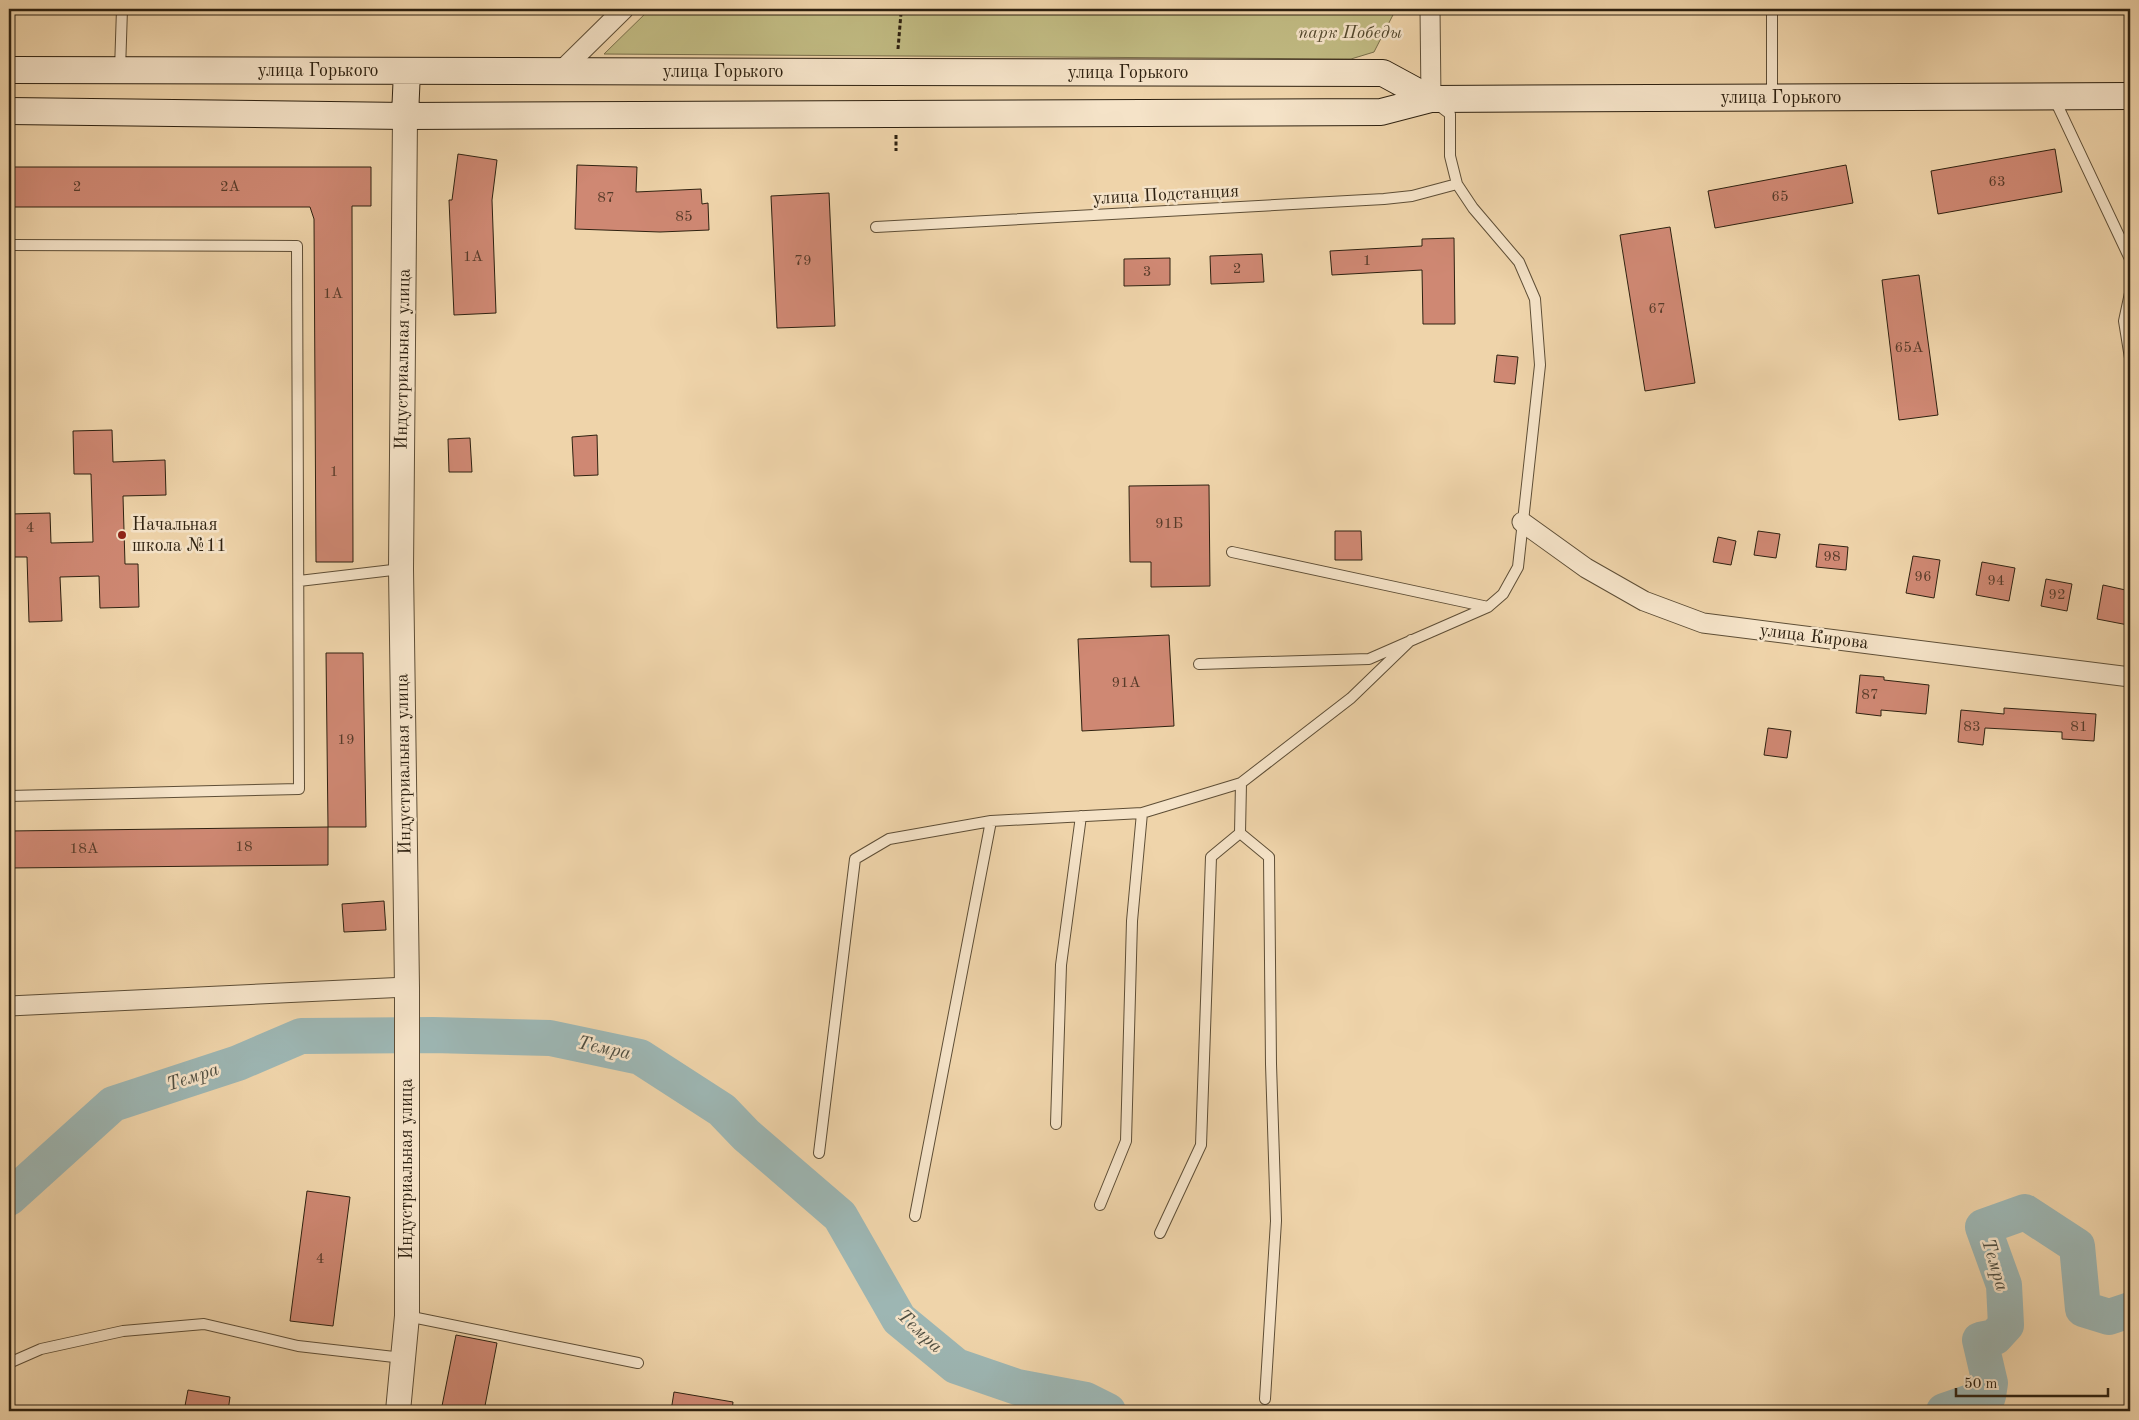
<svg xmlns="http://www.w3.org/2000/svg" width="2139" height="1420" viewBox="0 0 2139 1420" font-family="'Old Standard TT',serif">
  <rect width="100%" height="100%" fill="#efd4aa"/>
  <filter id="stains"><feTurbulence type="fractalNoise" baseFrequency=".004" numOctaves="4"/><feColorMatrix values="0 0 0 0 .2 0 0 0 0 .09 0 0 0 0 .02 0 0 0 .5 -.17"/></filter>
  <radialGradient id="worn" r=".72"><stop offset=".6" stop-color="#630" stop-opacity="0"/><stop offset="1" stop-color="#630" stop-opacity=".3"/></radialGradient>
  <!-- green -->
  <path fill="#c1bb83" stroke="#786e4a" d="M650,9h746l-22,43 -23,7 -747,-5z"/>
  <g fill="none" stroke-linecap="round" stroke-linejoin="round">
    <!-- river -->
    <path stroke="#9db6b3" stroke-width="36" d="M9,1198l104,-94 125,-41 63,-27 132,-1 117,3 90,19 82,53 24,25 94,81 59,103 57,47 61,21 69,13 22,11
      M1944,1411l44,-15 2,-13 -10,-43 15,-3 11,-12 -2,-40 -21,-58 42,-15 52,34 6,63 26,8 21,-7"/>
  </g>
  <!-- building -->
  <path fill="#cf8873" stroke="#2e2110" d="M2055,149l7,43 -124,22 -7,-43z
    M458,154l39,6 -5,40 4,113 -42,2 -5,-115h3z
    M577,165l60,2 -1,25 65,-3 1,15 6,-1 1,27 -49,2 -85,-3z
    M1846,165l7,38 -138,25 -7,-37z
    M9,167h362v39h-19l1,356h-37l-2,-343 -4,-12h-301z
    M829,193l6,133 -58,2 -6,-132z
    M1670,227l25,156 -50,8 -25,-156z
    M1454,238l1,86h-32l-1,-54 -90,5 -2,-24 92,-5v-7z
    M1262,254l2,28 -53,2 -1,-28z
    M1170,258v27l-46,1v-27z
    M1919,275l19,140 -39,5 -17,-140z
    M1497,355l21,2 -3,27 -21,-2z
    M112,430l1,32 52,-2 1,35 -43,1 2,68h13l1,43 -39,1 -1,-32 -39,1 2,44 -33,1 -2,-65h-16l-1,-43 40,-1 1,30 42,-1 -2,-68h-17l-1,-43z
    M597,435l1,40 -24,1 -2,-39z
    M470,438l2,34h-23l-1,-33z
    M1209,485l1,101 -59,1v-25h-21l-1,-76z
    M1335,531h26l1,29h-27z
    M1758,531l22,3 -4,24 -22,-3z
    M1718,537l18,4 -5,24 -18,-3z
    M1819,544l29,3 -2,23 -30,-3z
    M1913,556l27,4 -6,38 -28,-5z
    M1982,562l33,6 -6,33 -33,-6z
    M2046,579l26,5 -5,27 -26,-5z
    M2103,585l27,6 -2,34 -31,-6z
    M1169,635l5,91 -92,5 -4,-92z
    M326,653h37l3,174h-38z
    M1860,675l24,2v3l45,5 -3,29 -45,-4v6l-25,-3z
    M2004,708l92,6 -2,27 -32,-2v-7l-77,-4 -2,17 -25,-3 3,-32 43,4z
    M1768,728l23,3 -4,27 -23,-3z
    M328,827v38l-319,3v-37z
    M384,901l2,29 -42,2 -2,-28z
    M307,1191l43,6 -17,129 -43,-5z
    M456,1335l41,8 -13,68h-43z
    M188,1390l42,7 -2,14h-44z
    M674,1392l59,10 -1,9h-61z"/>
  <g fill="none" stroke-linecap="round" stroke-linejoin="round">
    <defs>
      <path id="service" d="M1772,9v88
        M120,70l2,-61
        M2054,98l76,161
        M876,227l508,-28 28,-3 45,-12
        M9,245l288,1 2,543 -290,7
        M2130,293l-6,28 6,37
        M1232,552l256,55
        M299,581l102,-12
        M1199,664l170,-5 119,-52 15,-13 15,-27 22,-202 -5,-66 -16,-37 -46,-54 -16,-24 -7,-28v-42l-12,-9
        M1241,783l-1,50 29,24 2,207 5,157 -11,178
        M1056,1124l5,-159 20,-149
        M819,1153l36,-294 34,-20 102,-18 151,-8 99,-30 110,-85 60,-58
        M1100,1205l26,-64 6,-220 10,-108
        M915,1216l76,-395
        M1160,1233l41,-88 10,-288 29,-24
        M407,1316l231,47
        M9,1363l32,-14 82,-18 81,-7 94,22 105,12"/>
      <path id="minor" d="M1430,9l1,90
        M560,72l64,-63
        M1522,522l64,46 58,33 59,22 427,54
        M9,1006l398,-19"/>
      <path id="tertiary" d="M398,1411l9,-95v-329l-6,-418 4,-453"/>
      <path id="secondary" d="M9,70l1374,3 48,26
        M9,111l396,5 976,-4 50,-13 699,-3
        M405,116l2,-45"/>
    </defs>
    <!-- service casing -->
    <use href="#service" stroke="#5e4e36" stroke-width="12"/>
    <!-- minor casing -->
    <use href="#minor" stroke="#5e4e36" stroke-width="21"/>
    <!-- tertiary casing -->
    <use href="#tertiary" stroke="#5e4e36" stroke-width="26"/>
    <!-- secondary casing -->
    <use href="#secondary" stroke="#2e2110" stroke-width="28"/>
    <!-- path -->
    <path stroke="#2e2110" stroke-width="3" stroke-dasharray="4 2.5" stroke-linecap="butt" d="M898,49l3,-36 4,-4
      M896,135v16"/>
    <!-- service -->
    <use href="#service" stroke="#f5e3c8" stroke-width="10"/>
    <!-- minor -->
    <use href="#minor" stroke="#f5e3c8" stroke-width="19"/>
    <!-- tertiary -->
    <use href="#tertiary" stroke="#f5e3c8" stroke-width="24"/>
    <!-- secondary -->
    <use href="#secondary" stroke="#f5e3c8" stroke-width="26"/>
  </g>
  <!-- markers -->
  <circle fill="#8f2418" stroke="#f5e3c8" stroke-width="2" cx="122" cy="535" r="5"/>
  <g text-anchor="middle" dominant-baseline="central" stroke-width="5" stroke-linejoin="round" paint-order="stroke">
    <!-- number labels -->
    <g font-size="15" fill="#563b29">
      <text x="1997" y="182">63</text>
      <text x="77" y="187">2</text>
      <text x="230" y="187">2А</text>
      <text x="1780" y="197">65</text>
      <text x="606" y="198">87</text>
      <text x="684" y="217">85</text>
      <text x="473" y="257">1А</text>
      <text x="803" y="261">79</text>
      <text x="1367" y="261">1</text>
      <text x="1237" y="269">2</text>
      <text x="1147" y="272">3</text>
      <text x="333" y="294">1А</text>
      <text x="1657" y="309">67</text>
      <text x="1909" y="348">65А</text>
      <text x="334" y="472">1</text>
      <text x="1169" y="524">91Б</text>
      <text x="30" y="528">4</text>
      <text x="1832" y="557">98</text>
      <text x="1923" y="577">96</text>
      <text x="1996" y="581">94</text>
      <text x="2057" y="595">92</text>
      <text x="1126" y="683">91А</text>
      <text x="1870" y="695">87</text>
      <text x="1972" y="727">83</text>
      <text x="2079" y="727">81</text>
      <text x="346" y="740">19</text>
      <text x="244" y="847">18</text>
      <text x="84" y="849">18А</text>
      <text x="320" y="1259">4</text>
    </g>
    <!-- park labels -->
    <g font-size="18" font-style="italic" fill="#53482d" stroke="#f5e3c8">
      <text x="1350" y="33">парк Победы</text>
    </g>
    <!-- street labels -->
    <g font-size="18" fill="#2e2110" stroke="#f5e3c8">
      <text x="318" y="71">улица Горького</text>
      <text x="723" y="72">улица Горького</text>
      <text x="1128" y="73">улица Горького</text>
      <text x="1781" y="98">улица Горького</text>
      <text transform="translate(1166 195) rotate(-3)">улица Подстанция</text>
      <text transform="translate(403 359) rotate(-89)">Индустриальная улица</text>
      <text transform="translate(1814 637) rotate(7)">улица Кирова</text>
      <text transform="translate(404 764) rotate(-91)">Индустриальная улица</text>
      <text transform="translate(407 1169) rotate(-90)">Индустриальная улица</text>
    </g>
    <!-- poi labels -->
    <g font-size="18" fill="#2e2110" stroke="#f5e3c8" text-anchor="start">
      <text x="132" y="525">Начальная<tspan x="132" dy="21">школа №11</tspan></text>
    </g>
    <!-- water labels -->
    <g font-size="19" font-style="italic" fill="#4f4e41" stroke="#f5e3c8">
      <text transform="translate(604 1049) rotate(12)">Темра</text>
      <text transform="translate(193 1078) rotate(-18)">Темра</text>
      <text transform="translate(1994 1265) rotate(73)">Темра</text>
      <text transform="translate(919 1332) rotate(43)">Темра</text>
    </g>
  </g>
  <!-- margin -->
  <rect width="2139" height="1420" fill="none" stroke="#efd4aa" stroke-width="30"/>
  <rect x="10" y="10" width="2119" height="1400" fill="none" stroke="#2e2110" stroke-width="2.5"/>
  <rect x="15" y="15" width="2109" height="1390" fill="none" stroke="#2e2110"/>
  <!-- scale -->
  <path d="M1956 1388v8h152v-8" fill="none" stroke="#2e2110" stroke-width="2.5"/>
  <text x="1964" y="1388" font-size="15" fill="#2e2110" stroke="#f5e3c8" stroke-width="4" paint-order="stroke">50 m</text>
  <rect width="100%" height="100%" filter="url(#stains)"/>
  <rect width="100%" height="100%" fill="url(#worn)"/>
</svg>
